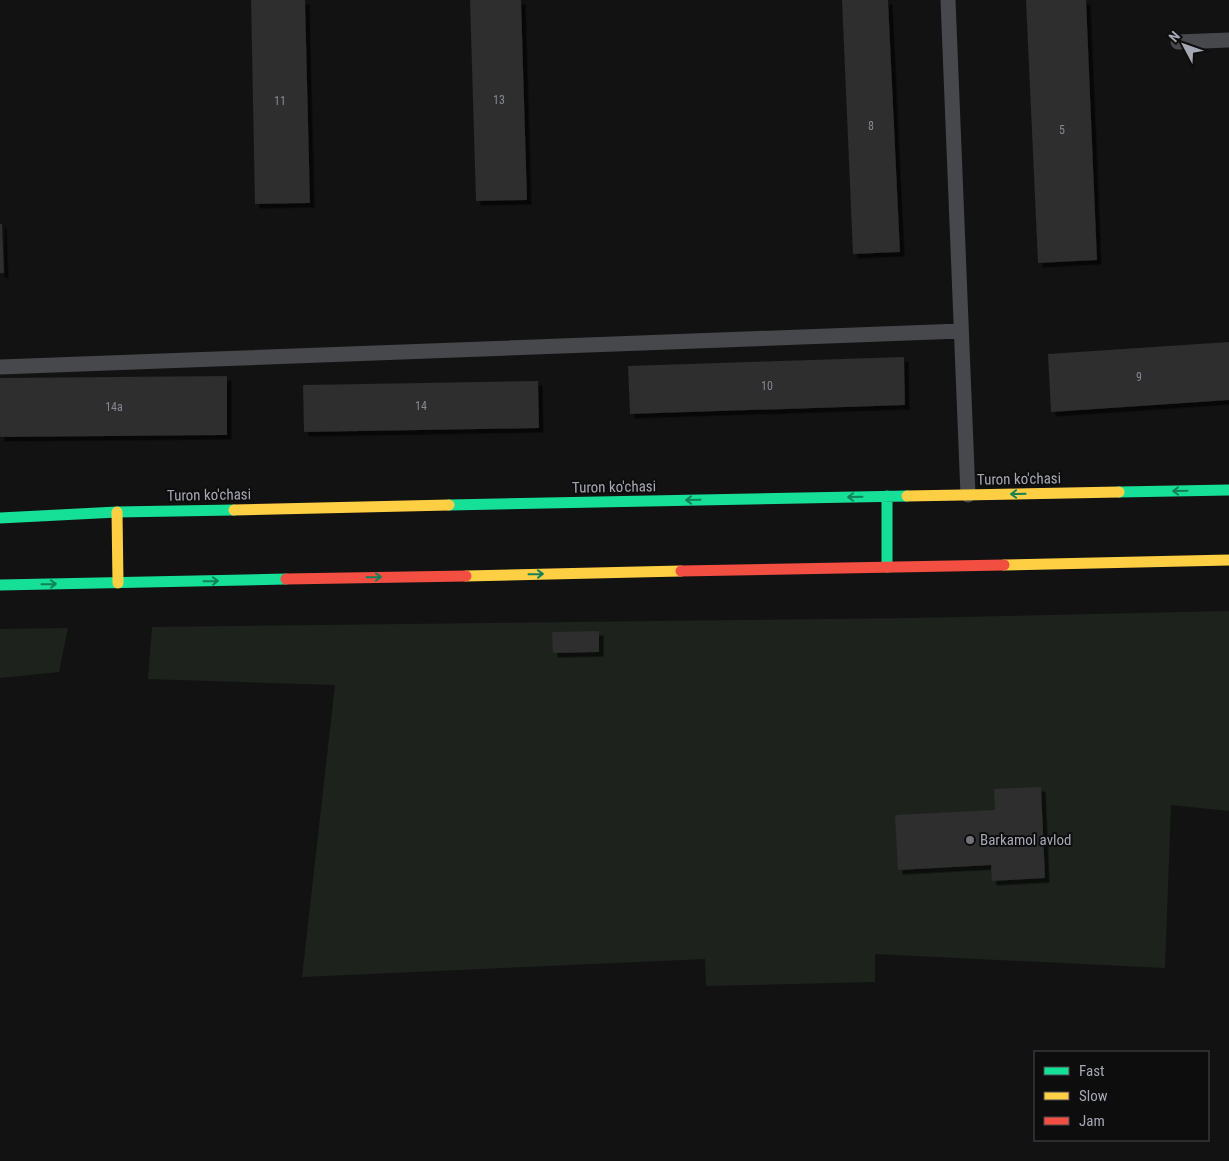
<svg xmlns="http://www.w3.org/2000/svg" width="1229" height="1161" viewBox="0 0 1229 1161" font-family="'Roboto Condensed',sans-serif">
  <defs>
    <filter id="shadow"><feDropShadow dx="4.5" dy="4.5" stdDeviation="0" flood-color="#0009"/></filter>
  </defs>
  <rect width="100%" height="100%" fill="#121213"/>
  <!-- green -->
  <path fill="#1d221d" d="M1229,611v200l-58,-6 -6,163 -290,-14v28l-169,4 -1,-27 -403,18 33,-292 -187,-6 4,-52 760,-9z
    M68,628l-9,44 -59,6v-49z"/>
  <!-- building -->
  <path fill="#2d2d2e" filter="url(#shadow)" d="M251,0h54l5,203 -55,1z
    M470,0h51l6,200 -51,1z
    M842,0h46l12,252 -47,2z
    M1026,0h60l11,260 -59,3z
    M0,224h2l2,49h-4z
    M1229,342v58l-178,12 -3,-58z
    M904,357l1,48 -275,9 -2,-48z
    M227,376v59l-227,2v-59z
    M538,381l1,47 -235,4 -1,-47z
    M599,631v21l-46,1 -1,-21z
    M1041,787l4,91 -53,3 -1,-16 -93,5 -3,-55 100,-5 -1,-21z"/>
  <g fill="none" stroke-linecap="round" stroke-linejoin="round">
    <!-- lane -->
    <path stroke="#47484b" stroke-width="15" d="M948,0l20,495
      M1178,42l51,-2
      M0,367l961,-36"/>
    <!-- fast -->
    <path stroke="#16e098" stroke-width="11" d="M1119,492l110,-2
      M887,496v71
      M449,505l458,-9
      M0,518l117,-6 117,-2
      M0,585l286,-6"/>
    <!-- slow -->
    <path stroke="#ffcf43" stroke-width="11" d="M907,496l212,-4
      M234,510l215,-5
      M117,512l1,71
      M1004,565l225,-5
      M466,576l215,-5"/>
    <!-- jam -->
    <path stroke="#f24e42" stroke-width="11" d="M681,571l323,-6
      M286,579l180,-3"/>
  </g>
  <!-- one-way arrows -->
  <defs><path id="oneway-shaft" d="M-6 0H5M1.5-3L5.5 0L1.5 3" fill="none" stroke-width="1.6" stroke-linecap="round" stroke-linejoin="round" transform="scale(1.25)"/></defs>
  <g stroke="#12815a">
    <use href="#oneway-shaft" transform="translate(1180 491) rotate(179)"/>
    <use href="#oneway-shaft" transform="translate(1018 494) rotate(179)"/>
    <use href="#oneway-shaft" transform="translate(855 497) rotate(179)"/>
    <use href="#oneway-shaft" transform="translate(693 500) rotate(179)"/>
    <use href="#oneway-shaft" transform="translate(536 574) rotate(-1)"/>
    <use href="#oneway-shaft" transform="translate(374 577) rotate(-1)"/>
    <use href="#oneway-shaft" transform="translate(211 581) rotate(-1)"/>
    <use href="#oneway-shaft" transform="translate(49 584) rotate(-1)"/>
  </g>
  <!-- markers -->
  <circle fill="#72747a" stroke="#0d0d0e" stroke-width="2" cx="970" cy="840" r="5"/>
  <g text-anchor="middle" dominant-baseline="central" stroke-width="4" stroke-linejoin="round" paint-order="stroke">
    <!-- number labels -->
    <g font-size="12" fill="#878991">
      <text x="499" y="100">13</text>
      <text x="280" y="101">11</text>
      <text x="871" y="126">8</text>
      <text x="1062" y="130">5</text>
      <text x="1139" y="377">9</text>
      <text x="767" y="386">10</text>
      <text x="421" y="406">14</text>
      <text x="114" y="407">14а</text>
    </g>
    <!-- street labels -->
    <g font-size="15" fill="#a5a8b2" stroke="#0d0d0e">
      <text transform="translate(1019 479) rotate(-1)">Turon ko'chasi</text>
      <text transform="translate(614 487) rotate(-1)">Turon ko'chasi</text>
      <text transform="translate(209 495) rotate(-1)">Turon ko'chasi</text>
    </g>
    <!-- poi labels -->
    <g font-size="15" fill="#a5a8b2" stroke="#0d0d0e" text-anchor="start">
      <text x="980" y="840">Barkamol avlod</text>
    </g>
  </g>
  <!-- legend -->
  <rect x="1034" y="1051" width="175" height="90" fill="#0d0d0e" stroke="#4a4b50"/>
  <rect x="1044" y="1067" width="25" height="8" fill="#16e098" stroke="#4a4b50"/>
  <text x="1079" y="1076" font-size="15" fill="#a5a8b2">Fast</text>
  <rect x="1044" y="1092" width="25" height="8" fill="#ffcf43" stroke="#4a4b50"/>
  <text x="1079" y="1101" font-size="15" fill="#a5a8b2">Slow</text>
  <rect x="1044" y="1117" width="25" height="8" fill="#f24e42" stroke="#4a4b50"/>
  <text x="1079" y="1126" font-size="15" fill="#a5a8b2">Jam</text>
  <!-- north arrow -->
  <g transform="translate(1184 45) rotate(311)" stroke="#0d0d0e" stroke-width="4" paint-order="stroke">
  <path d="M0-4L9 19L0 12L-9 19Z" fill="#a5a8b2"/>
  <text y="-8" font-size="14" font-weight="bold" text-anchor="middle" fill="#a5a8b2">N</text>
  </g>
</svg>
